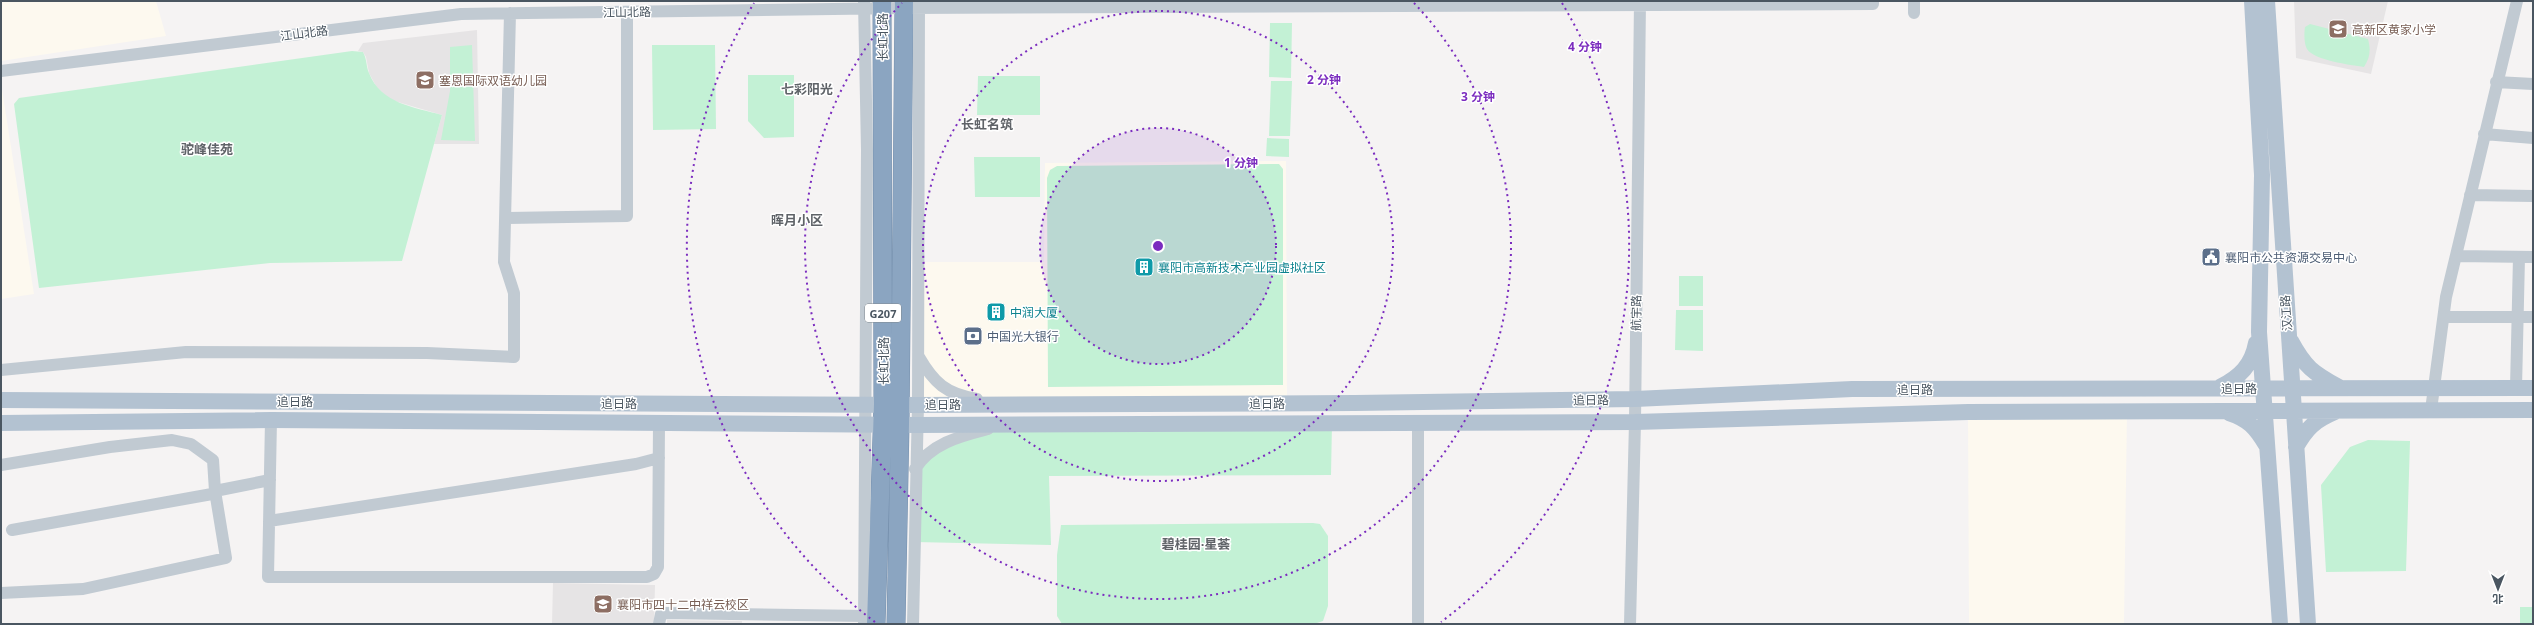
<svg xmlns="http://www.w3.org/2000/svg" width="2534" height="625" viewBox="0 0 2534 625" font-family="'Noto Sans','Noto Sans SC',sans-serif">
  <rect width="100%" height="100%" fill="#f5f3f3"/>
  <!-- commercial -->
  <path fill="#fdf9ef" d="M1,1h155l10,35 -165,25z
    M1,83l33,211 -33,5z
    M1286,161l1,241 -369,3 1,-143h125l1,-99z
    M2127,411l-3,213h-155l-1,-212z"/>
  <!-- education -->
  <path fill="#e6e4e5" d="M2294,1h94l-17,73 -75,-16z
    M477,30l2,114h-45l8,-29 -51,-15 -14,-12 -8,-15 -3,-16 -3,-5 -5,-1 5,-8z
    M553,583l102,2 -1,39h-102z
    M667,620l75,1v3h-75z"/>
  <!-- green -->
  <path fill="#c3f1d5" d="M1270,23h22l-1,55 -22,-1z
    M2310,24l58,15c3,11 2,19 -4,28 -13,-2 -51,-7 -57,-18 -3,-5 -3,-16 -2,-22z
    M472,45l3,96 -34,-1 9,-49v-44z
    M652,45h63l1,84 -63,1z
    M352,51l11,1c4,7 3,14 6,21 12,31 45,34 73,42l-40,146 -132,2 -231,25 -25,-184 5,-6z
    M748,75h46v62l-30,1 -16,-17z
    M978,76h62v39h-63z
    M1271,81h21l-2,55h-21z
    M1267,138l22,1v18l-23,-1z
    M974,157h66v40h-65z
    M1279,164l4,5v216l-235,2 -1,-209 3,-8 7,-4z
    M1679,276h24v30h-24z
    M1676,310h27v41l-28,-1z
    M1332,423l-1,52 -282,1 2,69 -136,-3 2,-76 16,-17 77,-25z
    M2368,440l42,1 -4,130 -80,1 -5,-87 29,-38z
    M1313,523l7,1 8,12v70l-5,15 -9,3h-252l-5,-8v-61l4,-30z
    M2520,607h13v17h-13z"/>
  <g fill="none" stroke-linecap="round" stroke-linejoin="round">
    <defs>
      <path id="highway" d="M876,624l7,-220 -1,-403
        M896,624l4,-200 4,-423"/>
    </defs>
    <!-- highway casing -->
    <use href="#highway" stroke="#7690ad" stroke-width="19"/>
    <!-- minor -->
    <path stroke="#c1cad2" stroke-width="12" d="M1914,1v12
      M1,71l460,-57 443,-6 969,-4v-3
      M2496,82l37,2
      M2484,134l49,4
      M2470,195l63,1
      M505,218l122,-2v-204
      M2456,256l77,1
      M2444,317h89
      M919,357c15,26 27,37 58,42
      M1,370l185,-18 241,1 87,4v-64l-10,-31 6,-249
      M2516,388l3,-131
      M2431,410l15,-113 71,-296
      M271,420l-3,157h379l7,-3 4,-7 1,-144
      M1418,423v201
      M1,465l109,-18 62,-7 19,4 22,16 2,31 11,67 -143,31 -82,4
      M915,469c16,-26 46,-33 73,-40
      M269,521l367,-57 23,-6
      M12,530l200,-36 3,-3 55,-11
      M659,624l2,-10 3,-1 201,3
      M864,624l3,-474 -3,-148
      M913,624l5,-219 1,-404
      M1630,624l5,-202 5,-421"/>
    <!-- major -->
    <path stroke="#b3c2d1" stroke-width="16" d="M2252,1l10,174 -3,157 21,292
      M2267,1l41,623
      M2291,341c14,26 22,32 48,46
      M2220,387c20,-10 32,-22 36,-44
      M1,400l917,5 437,-2 280,-4 217,-10 681,-1
      M2229,413c19,6 27,15 37,32
      M1,423l270,-3 646,5 718,-3 333,-10 565,-2
      M2296,447c11,-19 18,-26 39,-35"/>
    <!-- highway -->
    <use href="#highway" stroke="#8ba5c1" stroke-width="18"/>
  </g>
  <!-- distance rings -->
  <circle cx="1158" cy="246" r="118" fill="#7b2cbf" fill-opacity=".12"/>
  <g fill="none" stroke="#7b2cbf" stroke-width="2" stroke-dasharray="2 4">
    <circle cx="1158" cy="246" r="118"/>
    <circle cx="1158" cy="246" r="235"/>
    <path d="M1414 3A353 353 0 1 1 902 3"/>
    <path d="M875 622A471 471 0 0 1 754 3M1562 3A471 471 0 0 1 1441 622"/>
  </g>
  <!-- icons -->
  <defs>
    <symbol id="school-square" viewBox="-11 -11 22 22"><rect x="-9" y="-9" width="18" height="18" rx="4" fill="#8d6e63" stroke="#fff"/><path d="M0-5L7-2L0 1L-7-2ZM-4 1L0 2.5L4 1V4Q0 6-4 4Z" fill="#fff"/></symbol>
    <symbol id="civic-square" viewBox="-11 -11 22 22"><rect x="-9" y="-9" width="18" height="18" rx="4" fill="#5c6f8a" stroke="#fff"/><path d="M-.6-6.5H3V-4.5H.6V-3L4-1V1h2V6H-6V1h2V-1L-.6-3ZM-1.2 2.5V6h2.4V2.5Z" fill="#fff"/></symbol>
    <symbol id="building-square" viewBox="-11 -11 22 22"><rect x="-9" y="-9" width="18" height="18" rx="4" fill="#0f9aa8" stroke="#fff"/><path d="M-4-6H4V6H1V3H-1V6H-4ZM-2.5-4.3h1.7v1.8h-1.7ZM.8-4.3h1.7v1.8H.8ZM-2.5-1h1.7V.8h-1.7ZM.8-1h1.7V.8H.8Z" fill="#fff"/></symbol>
    <symbol id="bank-square" viewBox="-11 -11 22 22"><rect x="-9" y="-9" width="18" height="18" rx="4" fill="#5c6f8a" stroke="#fff"/><path d="M-6-4H6V4H-6ZM0-2.3a2.3 2.3 0 1 0 0 4.6a2.3 2.3 0 1 0 0-4.6Z" fill="#fff"/></symbol>
  </defs>
  <g fill-rule="evenodd">
    <use href="#school-square" x="2327" y="18" width="22" height="22"/>
    <use href="#school-square" x="414" y="69" width="22" height="22"/>
    <use href="#civic-square" x="2200" y="246" width="22" height="22"/>
    <use href="#building-square" x="1133" y="256" width="22" height="22"/>
    <use href="#building-square" x="985" y="301" width="22" height="22"/>
    <use href="#bank-square" x="962" y="325" width="22" height="22"/>
    <use href="#school-square" x="592" y="593" width="22" height="22"/>
  </g>
  <g text-anchor="middle" dominant-baseline="central" stroke-width="3" stroke-linejoin="round" paint-order="stroke">
    <!-- shield labels -->
    <rect fill="#fff" stroke="#808990" stroke-width="1" x="865" y="304" width="36" height="18" rx="3"/>
    <g font-size="11" font-weight="bold" fill="#4a5661">
      <text x="883" y="313">G207</text>
    </g>
    <!-- street labels -->
    <g font-size="12" fill="#4a5661" stroke="#fff">
      <text transform="translate(627 12) rotate(-1)">江山北路</text>
      <text transform="translate(304 33) rotate(-7)">江山北路</text>
      <text transform="translate(882 37) rotate(-90)">长虹北路</text>
      <text transform="translate(1636 313) rotate(-89)">航宇路</text>
      <text transform="translate(2286 313) rotate(-94)">汉江路</text>
      <text transform="translate(883 361) rotate(-90)">长虹北路</text>
      <text x="2239" y="388">追日路</text>
      <text x="1915" y="389">追日路</text>
      <text transform="translate(1591 400) rotate(-1)">追日路</text>
      <text x="295" y="401">追日路</text>
      <text x="619" y="403">追日路</text>
      <text x="1267" y="403">追日路</text>
      <text x="943" y="404">追日路</text>
    </g>
    <!-- education labels -->
    <g font-size="12" fill="#785e54" stroke="#fff" text-anchor="start">
      <text x="2352" y="29">高新区黄家小学</text>
      <text x="439" y="80">塞恩国际双语幼儿园</text>
      <text x="617" y="604">襄阳市四十二中祥云校区</text>
    </g>
    <!-- service labels -->
    <g font-size="12" fill="#4e5e75" stroke="#fff" text-anchor="start">
      <text x="2225" y="257">襄阳市公共资源交易中心</text>
      <text x="987" y="336">中国光大银行</text>
    </g>
    <!-- culture labels -->
    <g font-size="12" fill="#0d838f" stroke="#fff" text-anchor="start">
      <text x="1158" y="267">襄阳市高新技术产业园虚拟社区</text>
      <text x="1010" y="312">中润大厦</text>
    </g>
    <!-- neighbourhood labels -->
    <g font-size="13" font-weight="bold" fill="#5f6368" stroke="#fff">
      <text x="807" y="89">七彩阳光</text>
      <text x="987" y="124">长虹名筑</text>
      <text x="207" y="149">驼峰佳苑</text>
      <text x="797" y="220">晖月小区</text>
      <text x="1196" y="544">碧桂园·星荟</text>
    </g>
  </g>
  <circle cx="1158" cy="246" r="6" fill="#7b2cbf" stroke="#fff" stroke-width="2"/>
  <g font-size="12" text-anchor="middle" font-weight="bold" fill="#7b2cbf" stroke="#fff" stroke-width="3" stroke-linejoin="round" paint-order="stroke">
    <text x="1585" y="51">4 分钟</text>
    <text x="1324" y="84">2 分钟</text>
    <text x="1478" y="101">3 分钟</text>
    <text x="1241" y="167">1 分钟</text>
  </g>
  <!-- border -->
  <rect width="2534" height="625" fill="none" stroke="#4a5661" stroke-width="4"/>
  <!-- north arrow -->
  <g transform="translate(2498 589) rotate(180)" stroke="#ffffff" stroke-width="3" paint-order="stroke">
  <path d="M0-3L7 15L0 10L-7 15Z" fill="#4a5661"/>
  <text y="-6" font-size="11" font-weight="bold" text-anchor="middle" fill="#4a5661">北</text>
  </g>
</svg>
